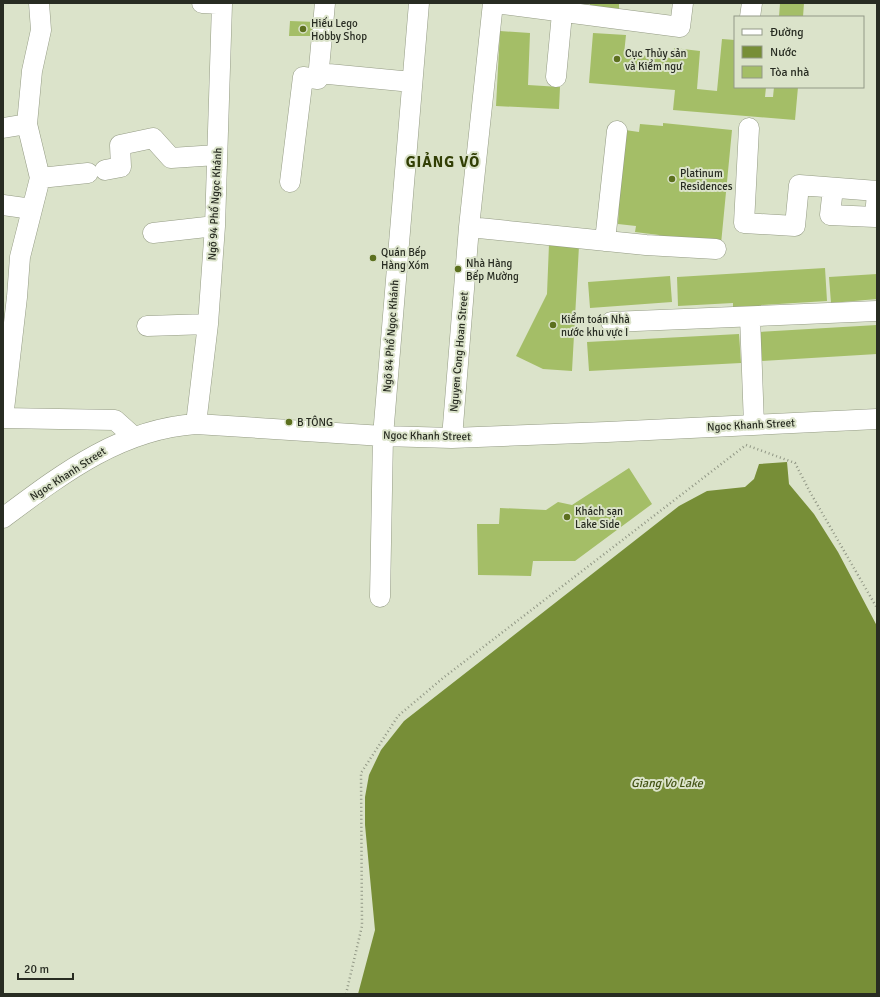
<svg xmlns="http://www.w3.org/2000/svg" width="880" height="997" viewBox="0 0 880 997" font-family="Signika,sans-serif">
  <rect width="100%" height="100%" fill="#dbe3ca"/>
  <!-- water -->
  <path fill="#778e37" d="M787,462l2,22 25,30 24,38 39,74v368h-519l17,-64 -10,-105v-28l4,-22 12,-25 23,-29 275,-215 28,-15 38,-4 9,-8 5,-15z"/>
  <!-- building -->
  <path fill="#a4be67" d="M590,3h29v6l-29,-2z
    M780,3h24l-1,14h-24z
    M290,21l26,1v14h-27z
    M500,31l30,2 -2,52 32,2 -1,22 -63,-3z
    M593,33l33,2 -2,19 49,4 1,-10 26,3 -3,38 20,2 5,-52 13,1v47h31l-1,10h8l1,-10h24l-3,33 -122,-10 2,-20 -86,-7z
    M663,123l69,7 -11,114 -62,-6v-3l-24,-3 1,-6 -18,-2 1,-18 -5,-1 11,-75 14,2 1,-8 23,2z
    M549,244l30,2 -7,125 -29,-2 -27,-13 31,-62z
    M825,268l2,33 -66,4 1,7 -29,2v-11l-55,3 -1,-29z
    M877,274v25l-46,4 -2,-26z
    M670,276l2,26 -82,6 -2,-26z
    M877,325v29l-117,7 -2,-29z
    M739,334l2,29 -152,8 -2,-29z
    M629,468l23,36 -77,57h-42l-2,15 -53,-1 -1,-51h22l1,-16 46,2 12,-8 14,3z"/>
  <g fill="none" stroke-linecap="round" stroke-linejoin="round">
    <defs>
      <path id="minor" d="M495,3l185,24 3,-24
        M750,17l2,-14
        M318,73l94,9
        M556,77l7,-74
        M3,128l24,-4
        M749,128l-5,95 51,3 4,-41 78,6
        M105,170l16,-3 -1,-22 33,-7 18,20 46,-3
        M40,178l48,-5
        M290,182l13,-105 15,2 7,-76
        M833,188l-3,27 45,2 2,-24
        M3,205l29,4
        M469,227l177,18 70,4
        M153,233l62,-7
        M605,241l12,-110
        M750,317l4,108
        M611,322l266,-11
        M147,326l61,-2
        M3,418l14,-121 3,-40 20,-79 -13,-54 5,-53 9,-41 -2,-27
        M3,418l112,2 19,17
        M196,424l12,-100 7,-98 7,-222 -20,-1
        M452,438l17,-211 24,-224
        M3,518c59,-44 117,-89 193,-94l187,12 69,2 155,-6 270,-13
        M380,597l3,-161 36,-433"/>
    </defs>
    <!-- minor casing -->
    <use href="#minor" stroke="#949b84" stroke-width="21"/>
    <!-- path -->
    <path stroke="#919785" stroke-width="2.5" stroke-dasharray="1 3" stroke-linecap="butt" d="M346,994l16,-68 -1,-153 37,-57 45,-38 303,-233 49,18 15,29 67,116"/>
    <!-- minor -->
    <use href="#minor" stroke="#fff" stroke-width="20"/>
  </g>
  <!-- markers -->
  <g fill="#5c701f" stroke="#dbe3ca" stroke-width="1.5">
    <circle cx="303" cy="29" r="4"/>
    <circle cx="617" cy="59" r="4"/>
    <circle cx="672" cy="179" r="4"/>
    <circle cx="373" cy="258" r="4"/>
    <circle cx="458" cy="269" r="4"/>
    <circle cx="553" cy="325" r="4"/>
    <circle cx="289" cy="422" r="4"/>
    <circle cx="567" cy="517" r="4"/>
  </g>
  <g text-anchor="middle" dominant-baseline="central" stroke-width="4" stroke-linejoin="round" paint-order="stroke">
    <!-- poi labels -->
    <g font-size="11" fill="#282c22" stroke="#dbe3ca" text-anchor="start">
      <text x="311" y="23">Hiếu Lego<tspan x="311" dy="13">Hobby Shop</tspan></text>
      <text x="625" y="53">Cục Thủy sản<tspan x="625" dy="13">và Kiểm ngư</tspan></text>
      <text x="680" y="173">Platinum<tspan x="680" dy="13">Residences</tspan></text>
      <text x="381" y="252">Quán Bếp<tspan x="381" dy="13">Hàng Xóm</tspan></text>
      <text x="466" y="263">Nhà Hàng<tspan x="466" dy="13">Bếp Mường</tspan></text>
      <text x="561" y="319">Kiểm toán Nhà<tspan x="561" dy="13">nước khu vực I</tspan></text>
      <text x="297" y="422">B TÔNG</text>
      <text x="575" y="511">Khách sạn<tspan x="575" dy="13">Lake Side</tspan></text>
    </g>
    <!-- street labels -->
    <g font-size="11" fill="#282c22" stroke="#dbe3ca">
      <text transform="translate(215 204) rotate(-87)">Ngõ 94 Phố Ngọc Khánh</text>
      <text transform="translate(391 336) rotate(-86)">Ngõ 84 Phố Ngọc Khánh</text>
      <text transform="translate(459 352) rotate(-85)">Nguyen Cong Hoan Street</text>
      <text transform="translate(751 425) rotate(-3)">Ngoc Khanh Street</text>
      <text transform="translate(427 436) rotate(1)">Ngoc Khanh Street</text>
      <text transform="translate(68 474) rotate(-33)">Ngoc Khanh Street</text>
    </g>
    <!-- water labels -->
    <g font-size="12" font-style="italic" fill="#425213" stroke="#dbe3ca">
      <text x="667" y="783">Giang Vo Lake</text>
    </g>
    <!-- district labels -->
    <g font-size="15" font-weight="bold" letter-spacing="1" fill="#323f05" stroke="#dbe3ca">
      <text x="443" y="162">GIẢNG VÕ</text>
    </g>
  </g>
  <!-- border -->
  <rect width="880" height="997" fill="none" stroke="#282c22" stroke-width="8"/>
  <!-- legend -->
  <rect x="734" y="16" width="130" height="72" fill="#dbe3ca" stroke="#939a87"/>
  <rect x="742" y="29" width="20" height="6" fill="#ffffff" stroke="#939a87"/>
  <text x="770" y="36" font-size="12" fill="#282c22">Đường</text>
  <rect x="742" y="46" width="20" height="12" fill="#778e37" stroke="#939a87"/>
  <text x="770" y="56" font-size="12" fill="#282c22">Nước</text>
  <rect x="742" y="66" width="20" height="12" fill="#a4be67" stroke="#939a87"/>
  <text x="770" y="76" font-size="12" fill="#282c22">Tòa nhà</text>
  <!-- scale -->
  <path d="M18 973v6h55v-6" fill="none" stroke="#282c22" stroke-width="2"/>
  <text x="24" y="973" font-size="12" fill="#282c22" stroke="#dbe3ca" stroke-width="3" paint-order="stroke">20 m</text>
</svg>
